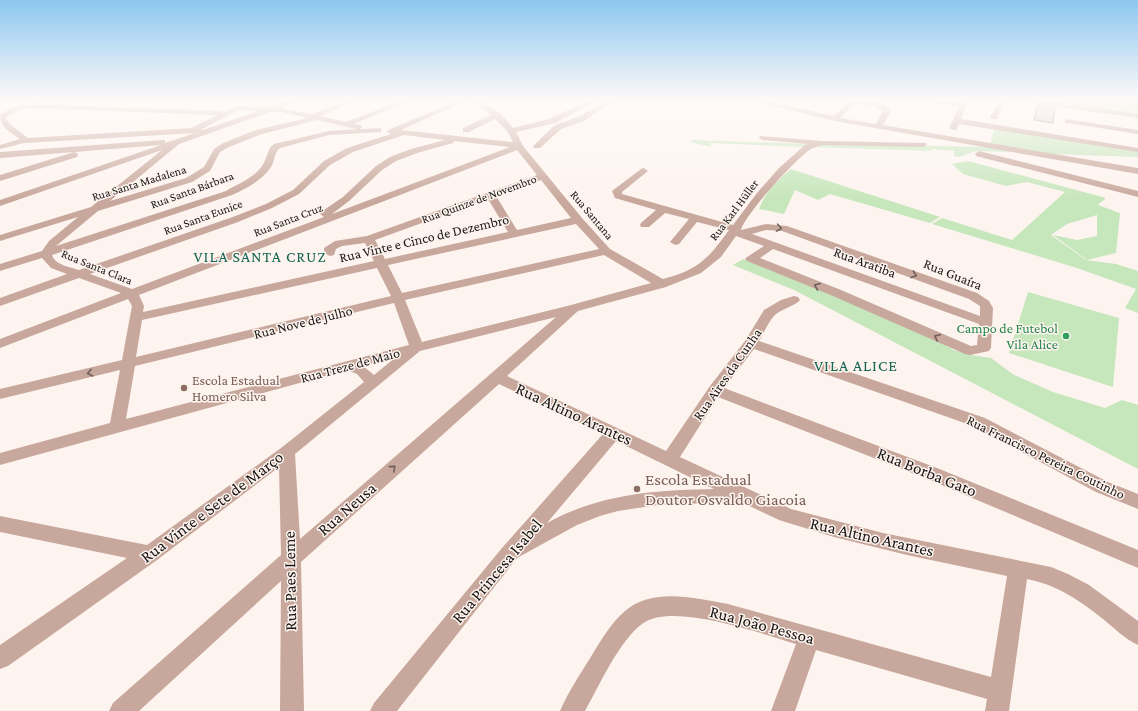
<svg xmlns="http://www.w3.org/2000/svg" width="1138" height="711" viewBox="0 0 1138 711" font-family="'Crimson Pro',serif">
  <rect width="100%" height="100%" fill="#fef4ef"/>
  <!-- green -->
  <path fill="#c6e6bb" d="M1037,101h101v14z
    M995,128l143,22v7l-85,-3 -63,-10z
    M691,140l120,4 -8,3 -93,-4 1,4 -20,-5z
    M823,144l171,3 18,5 -36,-1 -17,6 -5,-1v-5l-23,-2 1,2 -119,-4z
    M968,161l138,37 -8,7 22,8 -4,40 -29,7 -34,-25 24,5 20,-4v-21l-30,9 -16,11 35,25 30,4 22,7v42l-13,-5 11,-19 -59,-21 -145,-44 10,-6 70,22 53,-48 -38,-10 -21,4 -43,-12 -11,-10z
    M791,169l149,48 -10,6 -100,-29 -12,6 -23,-10 -11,24 -25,-5c7,-18 18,-28 32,-40z
    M743,259l108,44 94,42 9,5 18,5 19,3 23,17 39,17 52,16 17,-8 16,5v64l-344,-179 -61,-25z
    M1028,292l91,26 -6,69 -104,-34z"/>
  <!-- building -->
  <path fill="#cfc5c0" stroke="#827975" d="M1037,105l18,3 -2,15 -19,-3z"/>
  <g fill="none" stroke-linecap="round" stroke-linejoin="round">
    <!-- minor -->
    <path fill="#c8a89c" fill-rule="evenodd" d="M287,101h10l-16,7 30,6 35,-13h9l-35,15 26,6 54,-21h9l-55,23 7,1 1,2 -2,2 21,-1v4l-52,3 -49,13c-6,4 -5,13 -9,19 -9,14 -25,21 -39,28l-180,60c3,10 18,12 27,15l151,-52 36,-14 27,-14 31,-29 23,-13 44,-14 -4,-2 1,-2 69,-29h9l-65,29 112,12 -5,-10 -13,-13 -26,13h-6v-4l28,-13 -18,-14c16,0 31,15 40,27l36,-9 39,-18h8l-41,22 -39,9 7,14 59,72 28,31 53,30c35,-9 45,-20 66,-49l-32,-8 -18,22 -4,1 -5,-3 19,-23 -24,-6 -16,14h-8l-1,-2 1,-2 15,-13 -41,-12 -3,-7 29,-22 3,-1 4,3 -26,21v2l111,31 24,-32 22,-25 26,-23 4,-1 -46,-4 -4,-2 1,-2 62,5 104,2 1,2 -4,2 -101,-2c-3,1 -8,2 -11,4 -15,9 -67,67 -70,81l25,-6 21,2 190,67 12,8 4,7 -2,40 -2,3 -19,4 -5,-1 -132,-58 -86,-35 -2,-2 2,-2 17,-11 -28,-10 -15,21 -20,16 -35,14 -88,24 -71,65 159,75 44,-65 35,-45 19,-31 17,-10 13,-4 4,1 2,3c-2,4 -19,10 -24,14 -7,6 -12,19 -17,27l226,77 123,64 30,12v15l-42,-17 -123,-66 -219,-77 -30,39 213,80 201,82v18l-213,-90 -207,-81 -38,60 111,52 92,24 168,34 17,7 21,11 49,36v24c-13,-6 -24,-17 -35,-26 -24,-19 -46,-34 -76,-40l-18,132h-24l2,-12 -171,-49 -21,61h-24l25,-67c-34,-10 -124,-43 -154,-20 -23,17 -43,62 -57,87h-25c8,-19 21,-38 32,-56 9,-15 19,-32 33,-44 27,-24 71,-13 103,-7l263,73 16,-101 -100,-21 -73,-18 -55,-17 -38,-18 -83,3 -40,6 -18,5 -23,9 -60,33 -120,153h-27l4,-8 128,-155 101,-114 -104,-50 -198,178 3,149h-24l1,-130 -142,130h-30l4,-8 168,-148 -2,-88 -122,93 -149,106 -8,3v-24l127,-87 -127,-26v-16l147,29 134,-97 83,-66 -7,-8 -10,-4 -347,95v-12l110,-30 10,-53 -120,29v-10l122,-29 10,-54 -4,-7 -128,49v-9l121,-46 -42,-15 -79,28v-8l67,-24 -16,-6 -9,-10 -42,13v-7l42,-13 7,-10 29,-24 -78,24v-6l91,-28 71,-57 -162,56v-6l161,-55 -161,13v-6l162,-12h3v3l30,-10 -171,10 -24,6v-4l20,-6c-10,-7 -20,-12 -20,-24l9,-6 25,-7 3,2 189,7 12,-5 31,1zM26,108l192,7 -27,13 -163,10 -17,-13 -6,-7 9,-6zM239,110l19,1 -55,19 -1,-1zM270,112h12l26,6 -52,12 -33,13 -9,6 -10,18 -18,11 -76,23 69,-57zM317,120l40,9 -28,2 -55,13c-8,6 -6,14 -12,22 -8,12 -24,18 -36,25l-170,55 42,-35 94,-29 18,-11 10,-19 9,-5 33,-13zM404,135l41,5 -34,9 -21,8 -14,9 -33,31 -22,15 -1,2 4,3 -192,72 -42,-15 148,-52 34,-14 27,-14 31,-29 23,-13zM454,141l56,6 -178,67 17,-13 33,-31 14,-9 21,-8 36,-10zM517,150l20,25 -170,61 -32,5 -11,7v5l6,3 4,-1 2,-6 6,-3 23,-3 9,18 -231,51 1,-6 -5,-11zM541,180l30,38 -54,12 -21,-34zM488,199l20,33 -123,27 -10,-19zM576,224l23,25 -197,44 -14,-28zM766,230l16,1 187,68 11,7v10l-228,-82zM773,249l206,75 -2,21 -6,1 -130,-56 -81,-32zM604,255l47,28 -80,22 -149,37 -17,-42zM377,268l14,28 -255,61 6,-37zM394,303l15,42 -283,74 9,-53zM556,317l-256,222 -5,-85 125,-103zM396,357l-22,18 -11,-9zM616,441l98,48c-59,1 -115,5 -167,34z
      M609,101h11l-13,4 -23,16 -23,8 -21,19h-6l-1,-2 22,-21 23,-8 25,-14z
      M756,101h12l65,15 16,-14c13,-3 32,-3 42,9l-8,14 255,43v6l-303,-53 -78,-19zM853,105l21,1 9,5 -7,13 -36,-6z
      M931,101l30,2 1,-2h6l-7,18 177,29v4l-179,-28 -3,6h-3l-4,-2 10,-21 -25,-4z
      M999,101h6l-8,18h-6l-1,-2z
      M1028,101h18l92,13v4l-107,-15z
      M1065,119l73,11v4l-70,-11h-3z
      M979,151l159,40v6l-162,-41 -1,-2z
      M74,152l3,1 1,2 -1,2 -77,24v-6z"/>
  </g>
  <!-- one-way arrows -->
  <defs><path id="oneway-chevron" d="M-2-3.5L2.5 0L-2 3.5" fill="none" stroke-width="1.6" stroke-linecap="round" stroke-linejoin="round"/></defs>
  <g stroke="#705e58">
    <use href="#oneway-chevron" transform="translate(779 228) rotate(10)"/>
    <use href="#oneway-chevron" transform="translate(914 275) rotate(20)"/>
    <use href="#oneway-chevron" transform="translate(817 286) rotate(-158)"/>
    <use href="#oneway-chevron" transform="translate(937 337) rotate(-155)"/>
    <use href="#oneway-chevron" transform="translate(90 373) rotate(167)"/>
    <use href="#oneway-chevron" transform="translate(393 468) rotate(-41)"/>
  </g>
  <!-- sky -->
  <linearGradient id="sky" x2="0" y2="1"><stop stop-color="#8cc7f0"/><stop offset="0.5" stop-color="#fffaf8"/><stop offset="1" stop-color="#fffaf8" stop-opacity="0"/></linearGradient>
  <rect width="1138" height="201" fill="url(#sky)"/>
  <!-- markers -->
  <circle fill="#2e9e5b" stroke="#fef4ef" stroke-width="1.5" cx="1066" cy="336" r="4"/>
  <g fill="#8d6e63" stroke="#fef4ef" stroke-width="1.5">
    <circle cx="184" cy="388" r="4"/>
    <circle cx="637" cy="489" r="4"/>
  </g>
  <g text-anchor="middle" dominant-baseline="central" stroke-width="3" stroke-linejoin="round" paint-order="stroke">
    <!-- far-street labels -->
    <g font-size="12" fill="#181513" stroke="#fef4ef">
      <text transform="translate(139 183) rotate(-17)">Rua Santa Madalena</text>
      <text transform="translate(192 190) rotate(-20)">Rua Santa Bárbara</text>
      <text transform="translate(479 199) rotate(-20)">Rua Quinze de Novembro</text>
      <text transform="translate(734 210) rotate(-53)">Rua Karl Hüller</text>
      <text transform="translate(592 215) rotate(50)">Rua Santana</text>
      <text transform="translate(203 217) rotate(-20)">Rua Santa Eunice</text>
      <text transform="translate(288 220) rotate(-21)">Rua Santa Cruz</text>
      <text transform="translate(97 267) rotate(22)">Rua Santa Clara</text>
    </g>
    <!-- street labels -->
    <g font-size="14" fill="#181513" stroke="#fef4ef">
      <text transform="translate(424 238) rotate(-13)">Rua Vinte e Cinco de Dezembro</text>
      <text transform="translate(865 262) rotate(20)">Rua Aratiba</text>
      <text transform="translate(953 274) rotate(22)">Rua Guaíra</text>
      <text transform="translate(303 322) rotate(-14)">Rua Nove de Julho</text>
      <text transform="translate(350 365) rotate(-15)">Rua Treze de Maio</text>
      <text transform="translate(727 374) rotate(-55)">Rua Aires da Cunha</text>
      <text transform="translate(1046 457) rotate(26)">Rua Francisco Pereira Coutinho</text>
    </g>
    <!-- leisure labels -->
    <g font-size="14" fill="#27864d" stroke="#fef4ef" text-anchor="end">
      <text x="1058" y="328">Campo de Futebol<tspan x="1058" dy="16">Vila Alice</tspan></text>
    </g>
    <!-- education labels -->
    <g font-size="14" fill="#785e54" stroke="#fef4ef" text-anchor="start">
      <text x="192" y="380">Escola Estadual<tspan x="192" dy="16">Homero Silva</tspan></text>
    </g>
    <!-- quarter labels -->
    <g font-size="16" letter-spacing="1" fill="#166654" stroke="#fef4ef">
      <text x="260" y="256">VILA SANTA CRUZ</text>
      <text x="856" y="365">VILA ALICE</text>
    </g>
    <!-- near-street labels -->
    <g font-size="17" fill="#181513" stroke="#fef4ef">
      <text transform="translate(574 414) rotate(25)">Rua Altino Arantes</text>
      <text transform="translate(927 472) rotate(22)">Rua Borba Gato</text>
      <text transform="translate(212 507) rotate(-37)">Rua Vinte e Sete de Março</text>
      <text transform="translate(347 509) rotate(-41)">Rua Neusa</text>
      <text transform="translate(872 537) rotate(13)">Rua Altino Arantes</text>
      <text transform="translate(497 571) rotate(-50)">Rua Princesa Isabel</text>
      <text transform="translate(290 581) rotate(-91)">Rua Paes Leme</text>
      <text transform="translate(762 625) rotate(15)">Rua João Pessoa</text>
    </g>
    <!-- near-education labels -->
    <g font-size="17" fill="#785e54" stroke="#fef4ef" text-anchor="start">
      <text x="645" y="479">Escola Estadual<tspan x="645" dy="20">Doutor Osvaldo Giacoia</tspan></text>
    </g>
  </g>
</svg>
